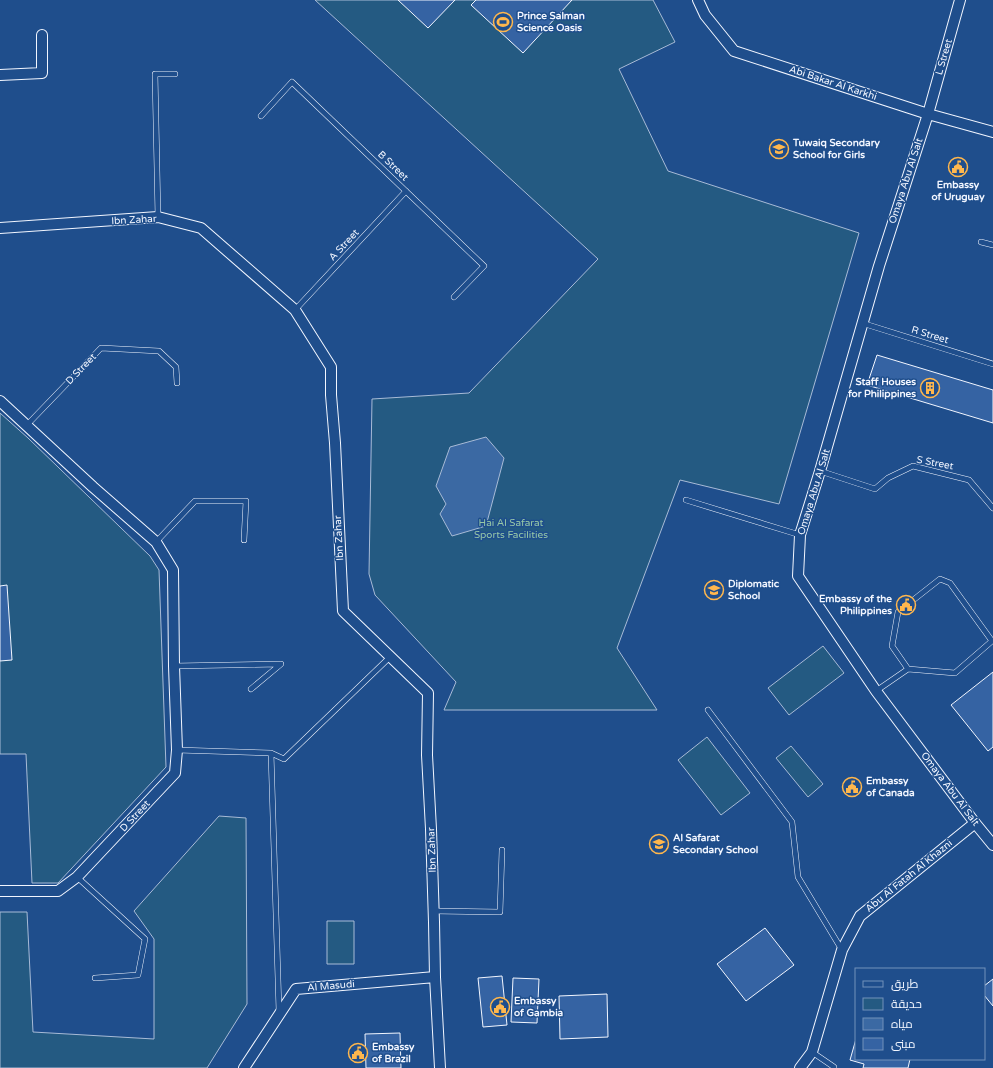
<svg xmlns="http://www.w3.org/2000/svg" width="993" height="1068" viewBox="0 0 993 1068" font-family="'Varela Round',Cairo,sans-serif">
  <rect width="100%" height="100%" fill="#1f4e8c"/>
  <!-- green -->
  <path fill="#245a82" stroke="#a8bbd7" d="M315,0h338l22,42 -56,27 49,102 191,62 -80,271 -99,-24 -63,168 40,62h-213l12,-28 -81,-87 -6,-21 3,-175 97,-6 129,-134z
    M0,413l28,25 122,118 9,14 7,197 -108,116h-26l-6,-129h-26z
    M823,646l21,27 -55,42 -21,-27z
    M707,737l43,56 -29,22 -43,-55z
    M791,746l32,38 -15,13 -32,-39z
    M219,816l27,2 1,186 -40,64h-207v-156h27l6,120 121,7v-100l-20,-28z
    M354,921v43h-27v-43z"/>
  <!-- water -->
  <path fill="#3b69a3" stroke="#a8bbd7" d="M486,437l18,21 -18,68 -34,10 -12,-22 6,-10 -10,-18 14,-39z"/>
  <!-- building -->
  <path fill="#3563a3" stroke="#f2f6ff" d="M398,0h57l-27,28z
    M476,0h96l-49,53 -52,-48z
    M877,355l116,35v33l-126,-38z
    M7,585l5,75 -12,1v-75z
    M993,672v75l-5,4 -37,-46z
    M765,928l29,37 -48,36 -29,-37z
    M502,976l5,49 -24,2 -5,-49z
    M513,978l26,1 -2,44 -26,-1z
    M993,979v27l-9,-11v-9z
    M607,994l1,43 -48,2 -1,-43z
    M400,1033l1,35h-35l-1,-34z
    M856,1039v20h54l-2,9h-45l1,-4 -14,-4z"/>
  <g fill="none" stroke-linecap="round" stroke-linejoin="round">
    <defs>
      <path id="lane" d="M261,116l31,-34 192,184 -30,31
        M158,217l-3,-143h20
        M981,242l12,3
        M295,310l111,-119
        M862,323l131,41
        M26,426l75,-78 58,3 17,16 1,16
        M820,471l55,18 13,-11 25,-12 56,14 24,28
        M686,500l114,35
        M156,542l39,-41h51l-2,39
        M174,666l107,-2 -30,25
        M876,691l32,-22 47,4 37,-32 -42,-58 -10,-4 -42,33 -6,34 16,23
        M708,710l84,112 6,55 44,73
        M177,750l94,3 13,6 106,-102
        M271,753l8,258
        M77,877l68,62 -7,36 -43,3
        M434,911l66,1 2,-62
        M812,1052l22,15v1"/>
      <path id="street" d="M698,0l7,15 29,36 194,63 65,18
        M960,0l-32,114 -49,152 -59,205 -20,64 -2,41 78,115 99,132 18,22
        M0,75l42,-2v-38
        M0,228l158,-11 43,11 94,82 36,57v28l4,48 8,168 85,82 -1,62 4,74 3,93 1,55 5,91
        M0,401l93,86 63,55 17,28 1,96 3,84 -2,23 -98,104 -19,14h-58
        M244,1068l52,-79 139,-12
        M800,1068l12,-16 30,-102 18,-34 115,-93"/>
    </defs>
    <!-- lane casing -->
    <use href="#lane" stroke="#f2f6ff" stroke-width="6"/>
    <!-- street casing -->
    <use href="#street" stroke="#f2f6ff" stroke-width="12"/>
    <!-- lane -->
    <use href="#lane" stroke="#1f4e8c" stroke-width="5"/>
    <!-- street -->
    <use href="#street" stroke="#1f4e8c" stroke-width="10"/>
  </g>
  <!-- icons -->
  <defs>
    <symbol id="stadium-ring" viewBox="-11 -11 22 22"><circle r="9.5" fill="#1f4e8c" stroke="#ffb74d" stroke-width="1.5"/><path d="M0-5a6.5 5 0 1 0 0 10a6.5 5 0 1 0 0-10ZM-3.5-1.8h7v3.6h-7Z" fill="#ffb74d"/></symbol>
    <symbol id="school-ring" viewBox="-11 -11 22 22"><circle r="9.5" fill="#1f4e8c" stroke="#ffb74d" stroke-width="1.5"/><path d="M0-5L7-2L0 1L-7-2ZM-4 1L0 2.5L4 1V4Q0 6-4 4Z" fill="#ffb74d"/></symbol>
    <symbol id="civic-ring" viewBox="-11 -11 22 22"><circle r="9.5" fill="#1f4e8c" stroke="#ffb74d" stroke-width="1.5"/><path d="M-.6-6.5H3V-4.5H.6V-3L4-1V1h2V6H-6V1h2V-1L-.6-3ZM-1.2 2.5V6h2.4V2.5Z" fill="#ffb74d"/></symbol>
    <symbol id="building-ring" viewBox="-11 -11 22 22"><circle r="9.5" fill="#1f4e8c" stroke="#ffb74d" stroke-width="1.5"/><path d="M-4-6H4V6H1V3H-1V6H-4ZM-2.5-4.3h1.7v1.8h-1.7ZM.8-4.3h1.7v1.8H.8ZM-2.5-1h1.7V.8h-1.7ZM.8-1h1.7V.8H.8Z" fill="#ffb74d"/></symbol>
  </defs>
  <g fill-rule="evenodd">
    <use href="#stadium-ring" x="492" y="11" width="22" height="22"/>
    <use href="#school-ring" x="768" y="138" width="22" height="22"/>
    <use href="#civic-ring" x="947" y="156" width="22" height="22"/>
    <use href="#building-ring" x="919" y="377" width="22" height="22"/>
    <use href="#school-ring" x="703" y="579" width="22" height="22"/>
    <use href="#civic-ring" x="895" y="594" width="22" height="22"/>
    <use href="#civic-ring" x="841" y="776" width="22" height="22"/>
    <use href="#school-ring" x="648" y="833" width="22" height="22"/>
    <use href="#civic-ring" x="489" y="996" width="22" height="22"/>
    <use href="#civic-ring" x="347" y="1042" width="22" height="22"/>
  </g>
  <g text-anchor="middle" dominant-baseline="central" stroke-width="3" stroke-linejoin="round" paint-order="stroke">
    <!-- poi labels -->
    <g font-size="10" font-weight="bold" fill="#f2f6ff" stroke="#1f4e8c" text-anchor="start">
      <text x="517" y="16">Prince Salman<tspan x="517" dy="12">Science Oasis</tspan></text>
      <text x="793" y="143">Tuwaiq Secondary<tspan x="793" dy="12">School for Girls</tspan></text>
      <text x="958" y="185" text-anchor="middle">Embassy<tspan x="958" dy="12">of Uruguay</tspan></text>
      <text x="916" y="382" text-anchor="end">Staff Houses<tspan x="916" dy="12">for Philippines</tspan></text>
      <text x="728" y="584">Diplomatic<tspan x="728" dy="12">School</tspan></text>
      <text x="892" y="599" text-anchor="end">Embassy of the<tspan x="892" dy="12">Philippines</tspan></text>
      <text x="866" y="781">Embassy<tspan x="866" dy="12">of Canada</tspan></text>
      <text x="673" y="838">Al Safarat<tspan x="673" dy="12">Secondary School</tspan></text>
      <text x="514" y="1001">Embassy<tspan x="514" dy="12">of Gambia</tspan></text>
      <text x="372" y="1047">Embassy<tspan x="372" dy="12">of Brazil</tspan></text>
    </g>
    <!-- street labels -->
    <g font-size="10" fill="#f2f6ff" stroke="#1f4e8c">
      <text transform="translate(944 57) rotate(-74)">L Street</text>
      <text transform="translate(833 83) rotate(18)">Abi Bakar Al Karkhi</text>
      <text transform="translate(393 166) rotate(44)">B Street</text>
      <text transform="translate(906 181) rotate(-72)">Omaya Abu Al Salt</text>
      <text transform="translate(134 220) rotate(-3)">Ibn Zahar</text>
      <text transform="translate(344 245) rotate(-47)">A Street</text>
      <text transform="translate(930 335) rotate(17)">R Street</text>
      <text transform="translate(81 369) rotate(-46)">D Street</text>
      <text transform="translate(935 463) rotate(11)">S Street</text>
      <text transform="translate(814 492) rotate(-73)">Omaya Abu Al Salt</text>
      <text transform="translate(339 538) rotate(-93)">Ibn Zahar</text>
      <text transform="translate(950 789) rotate(53)">Omaya Abu Al Salt</text>
      <text transform="translate(135 816) rotate(-47)">D Street</text>
      <text transform="translate(432 850) rotate(-92)">Ibn Zahar</text>
      <text transform="translate(909 876) rotate(-39)">Abu Al Fatah Al Khazni</text>
      <text transform="translate(331 986) rotate(-5)">Al Masudi</text>
    </g>
    <!-- park labels -->
    <g font-size="10" fill="#97c8a6" stroke="#1f4e8c">
      <text x="511" y="523">Hai Al Safarat<tspan x="511" dy="12">Sports Facilities</tspan></text>
    </g>
  </g>
  <!-- legend -->
  <rect x="855" y="968" width="130" height="92" fill="#1f4e8c" stroke="#7391ba"/>
  <rect x="863" y="981" width="20" height="6" fill="#1f4e8c" stroke="#7391ba"/>
  <text x="891" y="988" font-size="12" fill="#f2f6ff">طريق</text>
  <rect x="863" y="998" width="20" height="12" fill="#245a82" stroke="#7391ba"/>
  <text x="891" y="1008" font-size="12" fill="#f2f6ff">حديقة</text>
  <rect x="863" y="1018" width="20" height="12" fill="#3b69a3" stroke="#7391ba"/>
  <text x="891" y="1028" font-size="12" fill="#f2f6ff">مياه</text>
  <rect x="863" y="1038" width="20" height="12" fill="#3563a3" stroke="#7391ba"/>
  <text x="891" y="1048" font-size="12" fill="#f2f6ff">مبنى</text>
</svg>
